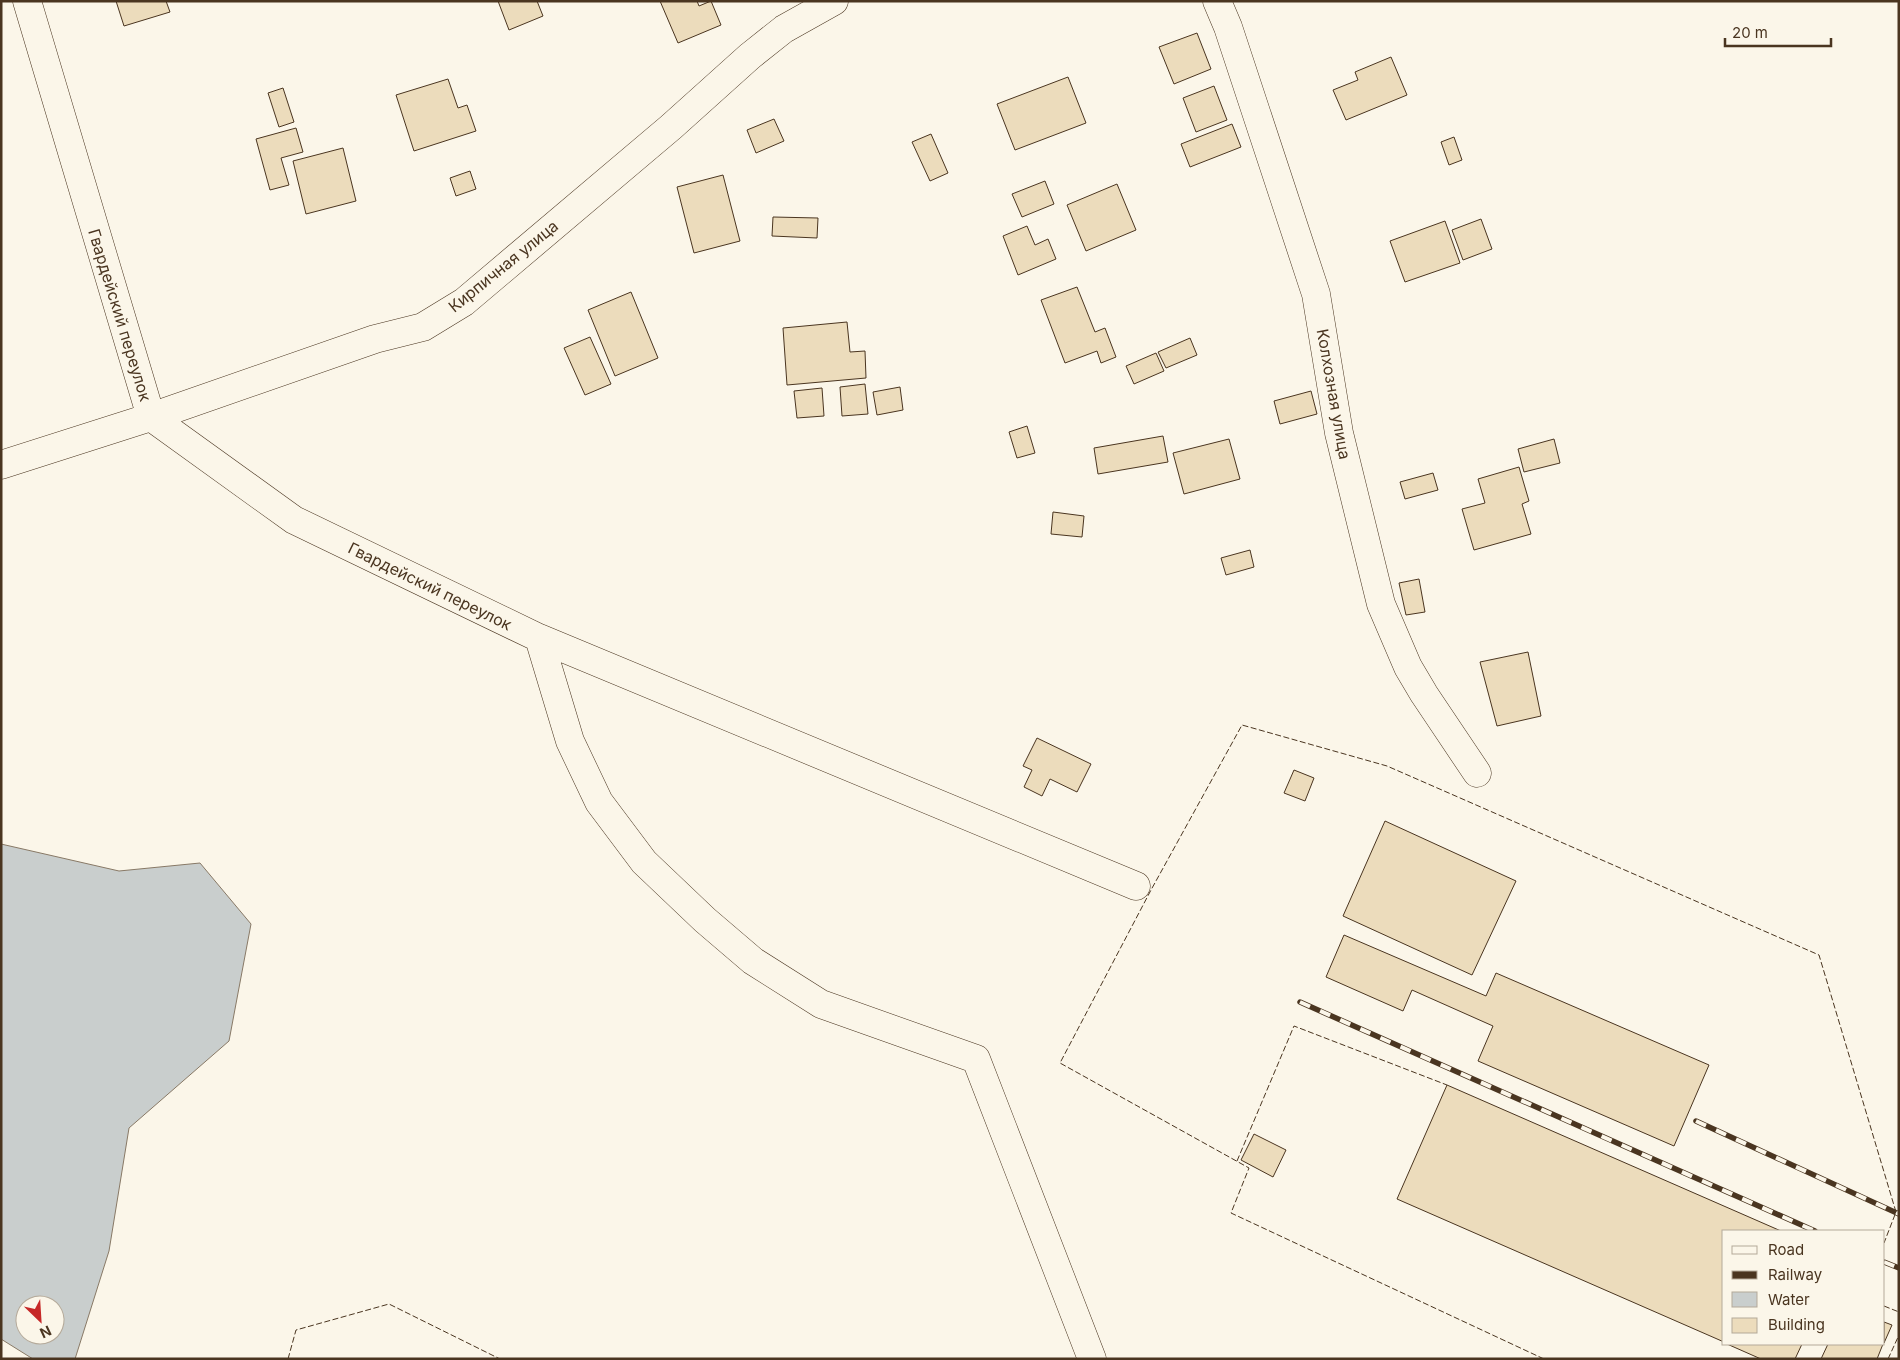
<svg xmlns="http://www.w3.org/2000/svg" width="1900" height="1360" viewBox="0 0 1900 1360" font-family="Inter,sans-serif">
  <rect width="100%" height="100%" fill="#fbf6e9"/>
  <!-- water -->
  <path fill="#c9cecd" stroke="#887966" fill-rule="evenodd" d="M1,844l118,27 81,-8 51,61 -22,117 -100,87 -20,123 -34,108h-42l-32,-20zM25,1305h30v30h-30z"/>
  <!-- building -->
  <path fill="#ecdcbc" stroke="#4a3520" d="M116,1h50l4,11 -46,14z
    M498,1h39l6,15 -34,14z
    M660,1h37l2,5 12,-5 10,24 -43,18z
    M1197,33l14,36 -37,15 -15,-37z
    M1391,57l16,38 -61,25 -13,-30 25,-10 -3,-8z
    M1068,77l18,46 -71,27 -18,-46z
    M448,79l10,29 9,-3 9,26 -62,20 -18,-56z
    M1214,86l13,34 -31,12 -13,-34z
    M283,88l11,34 -15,5 -11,-34z
    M774,119l10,22 -28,12 -9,-23z
    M1232,124l9,23 -51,20 -9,-23z
    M296,128l7,24 -22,6 8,27 -19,5 -14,-51z
    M931,134l17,39 -18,8 -18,-39z
    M1454,137l8,23 -13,5 -8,-23z
    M343,148l13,53 -50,13 -13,-53z
    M470,171l6,18 -20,7 -6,-18z
    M723,175l17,66 -46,12 -17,-66z
    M1045,181l9,23 -32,13 -10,-23z
    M1117,184l19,46 -50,21 -19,-46z
    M773,217l45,1 -1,20 -45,-2z
    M1481,219l11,30 -29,11 -11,-30z
    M1445,221l15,42 -55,19 -15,-41z
    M1027,226l8,19 13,-6 8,20 -38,16 -15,-39z
    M1077,287l18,45 10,-4 11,29 -15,6 -4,-12 -32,12 -24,-63z
    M631,292l27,66 -43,18 -27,-66z
    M847,322l3,30 15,-1 1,27 -79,7 -4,-57z
    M590,337l21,47 -26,11 -21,-47z
    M1190,338l7,17 -31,13 -8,-16z
    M1156,353l8,18 -30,13 -8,-18z
    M865,384l3,30 -26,2 -2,-29z
    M900,387l3,23 -26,5 -4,-23z
    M822,388l2,28 -27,2 -3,-27z
    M1311,391l6,23 -37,10 -6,-23z
    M1027,426l8,27 -18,5 -8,-26z
    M1163,436l5,26 -70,12 -4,-26z
    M1229,439l11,40 -56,15 -11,-41z
    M1554,439l6,24 -36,9 -6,-23z
    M1519,467l10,34 -7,3 9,30 -57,16 -12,-41 23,-6 -7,-24z
    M1433,473l5,17 -33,9 -5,-17z
    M1053,512l31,4 -2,21 -31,-3z
    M1250,550l4,17 -28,8 -5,-17z
    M1419,579l6,33 -19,3 -7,-32z
    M1528,652l13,64 -44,10 -17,-64z
    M1037,738l54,26 -14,28 -27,-13 -8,17 -18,-9 8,-17 -9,-4z
    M1294,770l20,8 -9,23 -21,-8z
    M1385,821l131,60 -44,94 -129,-59z
    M1344,935l142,61 10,-23 213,92 -35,81 -196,-85 15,-35 -81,-36 -9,21 -77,-34z
    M1447,1085l334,146h-57v111l-327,-143z
    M1254,1134l32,16 -13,27 -32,-17z
    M1884,1322l8,3 -8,18z
    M1727,1344h75l-7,15h-34z
    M1828,1344h55l-6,15h-56z"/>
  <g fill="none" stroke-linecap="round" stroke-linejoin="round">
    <defs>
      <path id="minor" d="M27,1l124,416 143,103 245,118 31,103 29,61 45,60 61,58 48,41 68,43 155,55 116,300
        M1217,1l11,26 88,267 23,139 42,171 27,63 16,27 53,79
        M1,465l150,-48 224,-78 48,-12 41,-25 207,-175 79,-71 34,-27 50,-28
        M539,638l597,248"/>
    </defs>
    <!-- minor casing -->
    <use href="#minor" stroke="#4a3520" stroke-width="29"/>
    <!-- minor -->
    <use href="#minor" stroke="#fbf6e9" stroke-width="28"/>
    <defs>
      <path id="rail" d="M1300,1002l515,229
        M1696,1121l203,93
        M1884,1262l15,6"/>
    </defs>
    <!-- rail casing -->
    <use href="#rail" stroke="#4a3520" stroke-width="5.5"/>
    <!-- rail -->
    <use href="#rail" stroke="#fbf6e9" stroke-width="4" stroke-dasharray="11" stroke-linecap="butt"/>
    <!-- fence -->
    <path stroke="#4a3520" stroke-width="1" stroke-dasharray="6 2.5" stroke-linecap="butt" d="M1237,1161l57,-135 153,59
      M1884,1306l15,6
      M288,1359l8,-29 93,-26 111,55
      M1544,1359l-313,-146 18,-45 -189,-105 91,-173 91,-165 145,41 432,189 77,257 -12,31
      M1888,1359l11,-24"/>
  </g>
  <g text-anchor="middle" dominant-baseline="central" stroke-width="4" stroke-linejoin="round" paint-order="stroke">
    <!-- street labels -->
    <g font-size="16" fill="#4a3520" stroke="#fbf6e9">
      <text transform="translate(503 266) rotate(-39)">Кирпичная улица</text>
      <text transform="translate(120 315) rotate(73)">Гвардейский переулок</text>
      <text transform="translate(1334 394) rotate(80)">Колхозная улица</text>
      <text transform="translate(430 586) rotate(26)">Гвардейский переулок</text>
    </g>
  </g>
  <!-- border -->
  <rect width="1900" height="1360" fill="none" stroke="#4a3520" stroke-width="5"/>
  <!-- legend -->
  <rect x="1722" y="1230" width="162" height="115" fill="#fbf6e9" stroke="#b4a999"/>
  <rect x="1732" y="1246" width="25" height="8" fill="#fbf6e9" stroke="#b4a999"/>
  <text x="1768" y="1255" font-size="15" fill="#4a3520">Road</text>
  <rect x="1732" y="1271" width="25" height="8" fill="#4a3520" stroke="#b4a999"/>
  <text x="1768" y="1280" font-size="15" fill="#4a3520">Railway</text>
  <rect x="1732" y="1292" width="25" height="15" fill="#c9cecd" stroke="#b4a999"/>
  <text x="1768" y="1305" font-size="15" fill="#4a3520">Water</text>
  <rect x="1732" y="1318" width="25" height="15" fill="#ecdcbc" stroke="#b4a999"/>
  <text x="1768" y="1330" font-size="15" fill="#4a3520">Building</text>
  <!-- north arrow -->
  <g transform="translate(40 1320) rotate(155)"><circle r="24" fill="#fbf6e9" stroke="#b4a999"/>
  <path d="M0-4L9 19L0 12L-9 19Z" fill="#c62828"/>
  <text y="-8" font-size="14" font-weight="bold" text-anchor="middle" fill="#4a3520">N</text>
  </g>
  <!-- scale -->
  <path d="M1725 38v8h106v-8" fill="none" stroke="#4a3520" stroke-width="2.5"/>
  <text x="1732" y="38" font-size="15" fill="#4a3520" stroke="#fbf6e9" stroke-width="4" paint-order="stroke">20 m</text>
</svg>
